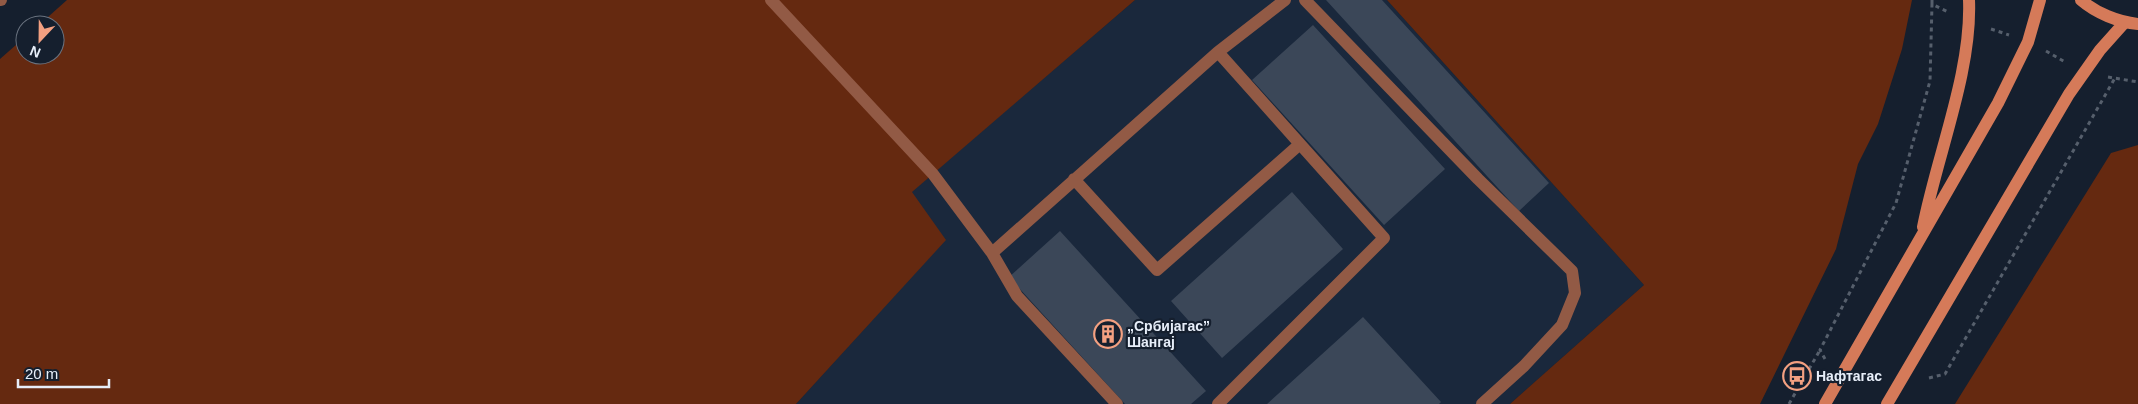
<svg xmlns="http://www.w3.org/2000/svg" width="2138" height="404" viewBox="0 0 2138 404" font-family="Helvetica,sans-serif">
  <rect width="100%" height="100%" fill="#151f2e"/>
  <!-- built -->
  <path fill="#1a283c" d="M1135,0h252l257,285 -134,119h-714l149,-164 -34,-48z"/>
  <!-- green -->
  <path fill="#652910" d="M67,0h1068l-223,192 34,48 -150,164h-796v-345l25,-22v18h30v-30h-16z
    M1387,0h525l-10,49 -24,75 -20,40 -22,85 -76,155h-250l134,-119z
    M2138,145v259h-183l156,-251z"/>
  <!-- building -->
  <path fill="#3b4758" d="M1326,0h56l167,183 -30,28z
    M1313,25l132,144 -61,56 -132,-145z
    M1292,192l51,57 -121,109 -51,-57z
    M1060,231l146,160 -15,13h-66l-116,-127z
    M1363,317l78,85 -2,2h-172z"/>
  <g fill="none" stroke-linecap="round" stroke-linejoin="round">
    <!-- path -->
    <path stroke="#565f6c" stroke-width="3" stroke-dasharray="4 4" stroke-linecap="butt" d="M1932,0v4l16,8
      M1991,29l18,6
      M2046,51l19,11
      M2108,77l30,5
      M1825,359l-5,-9 76,-147 34,-122 2,-77
      M1929,378l16,-4 170,-296
      M1789,404l31,-54"/>
    <!-- service -->
    <path stroke="#925a45" stroke-width="12" d="M771,0l162,174 59,79
      M1305,0l173,179 94,92 3,22 -13,32 -38,41 -42,38
      M1074,179l83,91 143,-126 -82,-92
      M1117,404l-100,-108 -25,-43 226,-201 67,-52
      M1218,404l166,-166 -84,-94"/>
    <!-- minor -->
    <path stroke="#925a45" stroke-width="12" d="M0,0h1"/>
    <!-- secondary -->
    <path stroke="#d57a59" stroke-width="12" d="M2081,0c15,13 37,22 57,24
      M1923,227c14,-72 49,-155 46,-227
      M1825,404l173,-301 30,-61 12,-42
      M1887,404l182,-310 31,-44 25,-28"/>
  </g>
  <!-- icons -->
  <defs>
    <symbol id="building-ring" viewBox="-11 -11 22 22"><circle r="9.5" fill="#151f2e" stroke="#f3a081" stroke-width="1.5"/><path d="M-4-6H4V6H1V3H-1V6H-4ZM-2.5-4.3h1.7v1.8h-1.7ZM.8-4.3h1.7v1.8H.8ZM-2.5-1h1.7V.8h-1.7ZM.8-1h1.7V.8H.8Z" fill="#f3a081"/></symbol>
    <symbol id="bus-ring" viewBox="-11 -11 22 22"><circle r="9.5" fill="#151f2e" stroke="#f3a081" stroke-width="1.5"/><path d="M-5-6H5V4H4V6H2V4H-2V6H-4V4H-5ZM-3.5-4V0h7V-4ZM-3.5 1.2v1.5H-2V1.2ZM2 1.2v1.5H3.5V1.2Z" fill="#f3a081"/></symbol>
  </defs>
  <g fill-rule="evenodd">
    <use href="#building-ring" x="1092" y="318" width="32" height="32"/>
    <use href="#bus-ring" x="1781" y="360" width="32" height="32"/>
  </g>
  <g text-anchor="middle" dominant-baseline="central" stroke-width="4.5" stroke-linejoin="round" paint-order="stroke">
    <!-- poi labels -->
    <g font-size="14" font-weight="bold" fill="#e7eef9" stroke="#151f2e" text-anchor="start">
      <text x="1127" y="326">„Србијагас”<tspan x="1127" dy="16">Шангај</tspan></text>
      <text x="1816" y="376">Нафтагас</text>
    </g>
  </g>
  <!-- north arrow -->
  <g transform="translate(40 40) rotate(202)"><circle r="24" fill="#151f2e" stroke="#69727f"/>
  <path d="M0-4L9 19L0 12L-9 19Z" fill="#f3a081"/>
  <text y="-8" font-size="14" font-weight="bold" text-anchor="middle" fill="#e7eef9">N</text>
  </g>
  <!-- scale -->
  <path d="M18 379v8h91v-8" fill="none" stroke="#e7eef9" stroke-width="2.5"/>
  <text x="25" y="379" font-size="15" fill="#e7eef9" stroke="#151f2e" stroke-width="4" paint-order="stroke">20 m</text>
</svg>
